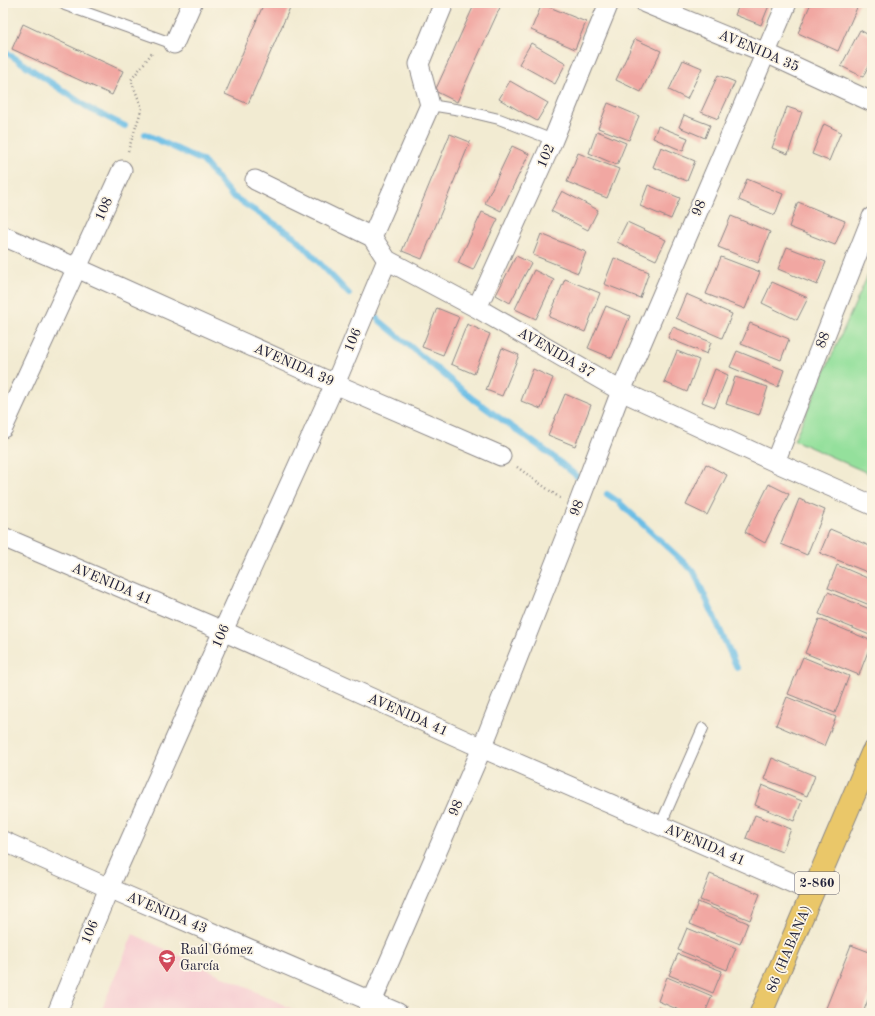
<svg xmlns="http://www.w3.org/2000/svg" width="875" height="1016" viewBox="0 0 875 1016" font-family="'Old Standard TT',serif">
  <rect width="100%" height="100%" fill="#fcf5e5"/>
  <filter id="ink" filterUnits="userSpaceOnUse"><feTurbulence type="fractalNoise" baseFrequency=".025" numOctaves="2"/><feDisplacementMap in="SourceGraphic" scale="8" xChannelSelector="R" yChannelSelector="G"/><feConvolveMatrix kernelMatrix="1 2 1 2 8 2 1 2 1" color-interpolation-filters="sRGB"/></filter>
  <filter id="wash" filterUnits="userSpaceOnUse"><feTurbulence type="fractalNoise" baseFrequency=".012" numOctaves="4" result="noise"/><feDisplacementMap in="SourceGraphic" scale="16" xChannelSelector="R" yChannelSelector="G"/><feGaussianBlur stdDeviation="0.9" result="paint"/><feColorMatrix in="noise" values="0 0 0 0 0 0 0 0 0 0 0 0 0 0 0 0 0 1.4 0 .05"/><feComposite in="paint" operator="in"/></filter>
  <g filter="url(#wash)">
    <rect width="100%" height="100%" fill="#f2ebd2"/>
    <!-- built -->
    <path fill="#f7cfd3" d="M133,934l168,79h-201z"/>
    <!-- green -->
    <path fill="#94e09c" stroke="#5b816c" d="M872,266v209l-78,-35z"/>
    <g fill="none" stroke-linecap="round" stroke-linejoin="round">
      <!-- stream -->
      <path stroke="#6abee6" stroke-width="6" d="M3,50l87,59 35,17
        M145,134l58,27 28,34 64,42 54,57
        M374,316l99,83 77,55 28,23
        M607,494l13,9 74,69 43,96"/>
    </g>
    <g id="blocks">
      <!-- building -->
      <path fill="#f1a7a2" d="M264,3h28l-44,101 -23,-10z
        M475,3h27l-45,99 -22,-11z
        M740,3h30l-9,22 -26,-10z
        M811,3h48l-21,48 -40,-18z
        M542,4l44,18 -11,27 -44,-19z
        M23,24l100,47 -11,24 -100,-46z
        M860,30l12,7v21l-9,19 -22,-11z
        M635,39l26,12 -20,41 -25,-12z
        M531,43l35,20 -11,21 -36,-20z
        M683,60l19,8 -15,31 -18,-9z
        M718,75l17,7 -17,37 -17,-7z
        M510,81l38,22 -11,18 -38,-22z
        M608,103l31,13 -10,24 -31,-12z
        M787,107l15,5 -14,42 -16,-6z
        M684,115l26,10 -5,13 -26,-11z
        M824,124l17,8 -12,29 -17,-7z
        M658,126l30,12 -5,13 -30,-13z
        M597,131l29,12 -9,22 -28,-12z
        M450,134l20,8 -48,117 -20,-8z
        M512,146l17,8 -28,57 -16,-8z
        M661,147l34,14 -8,20 -34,-14z
        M578,153l41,16 -12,29 -40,-16z
        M747,179l36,15 -8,21 -36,-15z
        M648,185l32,13 -9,21 -31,-13z
        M562,191l36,19 -10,20 -37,-19z
        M798,202l47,19 -10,24 -46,-18z
        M482,212l16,7 -25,51 -15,-7z
        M731,216l39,16 -12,31 -40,-16z
        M627,222l39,18 -10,20 -39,-18z
        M541,234l45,18 -8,21 -45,-18z
        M787,247l39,15 -9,23 -39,-16z
        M516,256l15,7 -21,40 -14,-8z
        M721,257l39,15 -15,37 -39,-15z
        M614,258l35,14 -9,26 -36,-14z
        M534,270l20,10 -18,39 -21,-10z
        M565,279l35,14 -15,39 -36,-15z
        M772,282l36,16 -11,22 -35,-17z
        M686,294l46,20 -10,24 -46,-20z
        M606,306l24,10 -18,42 -24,-10z
        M437,308l22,9 -16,38 -21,-8z
        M750,323l39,16 -8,21 -40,-16z
        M467,324l23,10 -16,40 -23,-10z
        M673,327l38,15 -4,12 -39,-16z
        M502,348l17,7 -17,41 -16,-6z
        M677,351l22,9 -12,32 -23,-10z
        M737,351l47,19 -6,17 -48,-20z
        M533,369l20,9 -12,31 -20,-8z
        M715,369l13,6 -13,32 -13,-5z
        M735,377l33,10 -9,28 -33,-11z
        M565,394l26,11 -16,41 -27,-11z
        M706,464l21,11 -20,40 -21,-10z
        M769,484l20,10 -24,49 -20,-11z
        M799,499l26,11 -18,45 -26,-11z
        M830,529l42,18v27l-52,-21z
        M837,565l35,15v26l-44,-18z
        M828,592l44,18v26l-53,-22z
        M819,619l53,22 -13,34 -54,-22z
        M803,657l46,19 -14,37 -47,-19z
        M787,697l49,20 -12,29 -48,-21z
        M772,758l43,18 -8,20 -43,-17z
        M762,785l40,16 -8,20 -39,-16z
        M755,815l36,14 -9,23 -36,-14z
        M710,874l50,20 -10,26 -50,-20z
        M698,902l50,21 -8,21 -50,-20z
        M687,928l49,20 -9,22 -49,-20z
        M851,945l21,8v36l-9,24h-39z
        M678,954l44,17 -9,22 -44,-18z
        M667,977l45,19 -7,17h-19l-28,-12z
        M658,1007l15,6h-17z"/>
    </g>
  </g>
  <g filter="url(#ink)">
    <use href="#blocks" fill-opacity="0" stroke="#8a8686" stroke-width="1"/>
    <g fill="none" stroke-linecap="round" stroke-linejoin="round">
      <defs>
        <path id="service" d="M64,3l1,2 109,39
          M430,105l31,5 38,9 54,21
          M660,826l43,-98"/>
        <path id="minor" d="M645,3l121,50 106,49
          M174,44l18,-41
          M255,180l117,57 15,23 90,48 144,83 154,71 97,43
          M3,236l74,32 258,116 166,72
          M372,237l58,-132 -11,-41 25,-61
          M477,308l76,-168 56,-137
          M3,428l119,-258
          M775,462l97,-245
          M3,537l220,94 259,117 331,144
          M3,841l106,47 289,125
          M57,1013l52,-125 114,-257 112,-247 52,-124
          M367,1013l115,-265 94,-238 45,-119 166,-388"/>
        <path id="primary" d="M761,1013l111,-260"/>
      </defs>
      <!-- service casing -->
      <use href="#service" stroke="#8a8686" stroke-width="12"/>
      <!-- minor casing -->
      <use href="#minor" stroke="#8a8686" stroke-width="21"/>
      <!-- primary casing -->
      <use href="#primary" stroke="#8a8686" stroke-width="24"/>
      <!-- path -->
      <path stroke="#8a8686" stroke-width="2.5" stroke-dasharray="1 3" stroke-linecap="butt" d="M128,151l14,-43 -11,-28 21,-27h2
        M517,467l43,31"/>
      <!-- service -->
      <use href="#service" stroke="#fff" stroke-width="10"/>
      <!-- minor -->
      <use href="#minor" stroke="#fff" stroke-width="19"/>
      <!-- primary -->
      <use href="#primary" stroke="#eac769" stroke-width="22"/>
    </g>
  </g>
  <!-- icons -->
  <defs>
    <symbol id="school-pin" viewBox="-11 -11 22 30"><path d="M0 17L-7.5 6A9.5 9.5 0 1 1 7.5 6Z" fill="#d1495b" stroke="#fcf5e5"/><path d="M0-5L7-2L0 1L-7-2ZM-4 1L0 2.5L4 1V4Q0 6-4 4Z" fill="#fff"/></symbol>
  </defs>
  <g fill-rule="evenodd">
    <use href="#school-pin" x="157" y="948" width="20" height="27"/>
  </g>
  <g text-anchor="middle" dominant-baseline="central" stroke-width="3.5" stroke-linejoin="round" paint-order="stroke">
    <!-- shield labels -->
    <rect fill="#fcf5e5" stroke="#63616e" stroke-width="1" x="795" y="872" width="44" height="22" rx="3"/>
    <g font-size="13" font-weight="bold" fill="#22223b">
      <text x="817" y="883">2-860</text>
    </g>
    <!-- street labels -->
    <g font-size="14" fill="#22223b" stroke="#fcf5e5">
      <text transform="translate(759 51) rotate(23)">AVENIDA 35</text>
      <text transform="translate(546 156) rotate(-66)">102</text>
      <text transform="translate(699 208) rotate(-67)">98</text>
      <text transform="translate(104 209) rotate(-66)">108</text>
      <text transform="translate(353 340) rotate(-67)">106</text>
      <text transform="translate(823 340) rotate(-68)">88</text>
      <text transform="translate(556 353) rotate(30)">AVENIDA 37</text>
      <text transform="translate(294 365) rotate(24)">AVENIDA 39</text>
      <text transform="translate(577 508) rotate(-69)">98</text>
      <text transform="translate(112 584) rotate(23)">AVENIDA 41</text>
      <text transform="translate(221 636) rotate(-66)">106</text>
      <text transform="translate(408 715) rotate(24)">AVENIDA 41</text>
      <text transform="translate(456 808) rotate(-67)">98</text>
      <text transform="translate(705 845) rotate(23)">AVENIDA 41</text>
      <text transform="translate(167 913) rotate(23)">AVENIDA 43</text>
      <text transform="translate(90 932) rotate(-67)">106</text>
      <text transform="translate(789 949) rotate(-67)">86 (HABANA)</text>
    </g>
    <!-- poi labels -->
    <g font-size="14" fill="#22223b" stroke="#fcf5e5" text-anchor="start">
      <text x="180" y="950">Raúl Gómez<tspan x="180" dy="16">García</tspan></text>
    </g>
  </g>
  <!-- margin -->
  <rect width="875" height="1016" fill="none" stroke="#fcf5e5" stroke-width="16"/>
</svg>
